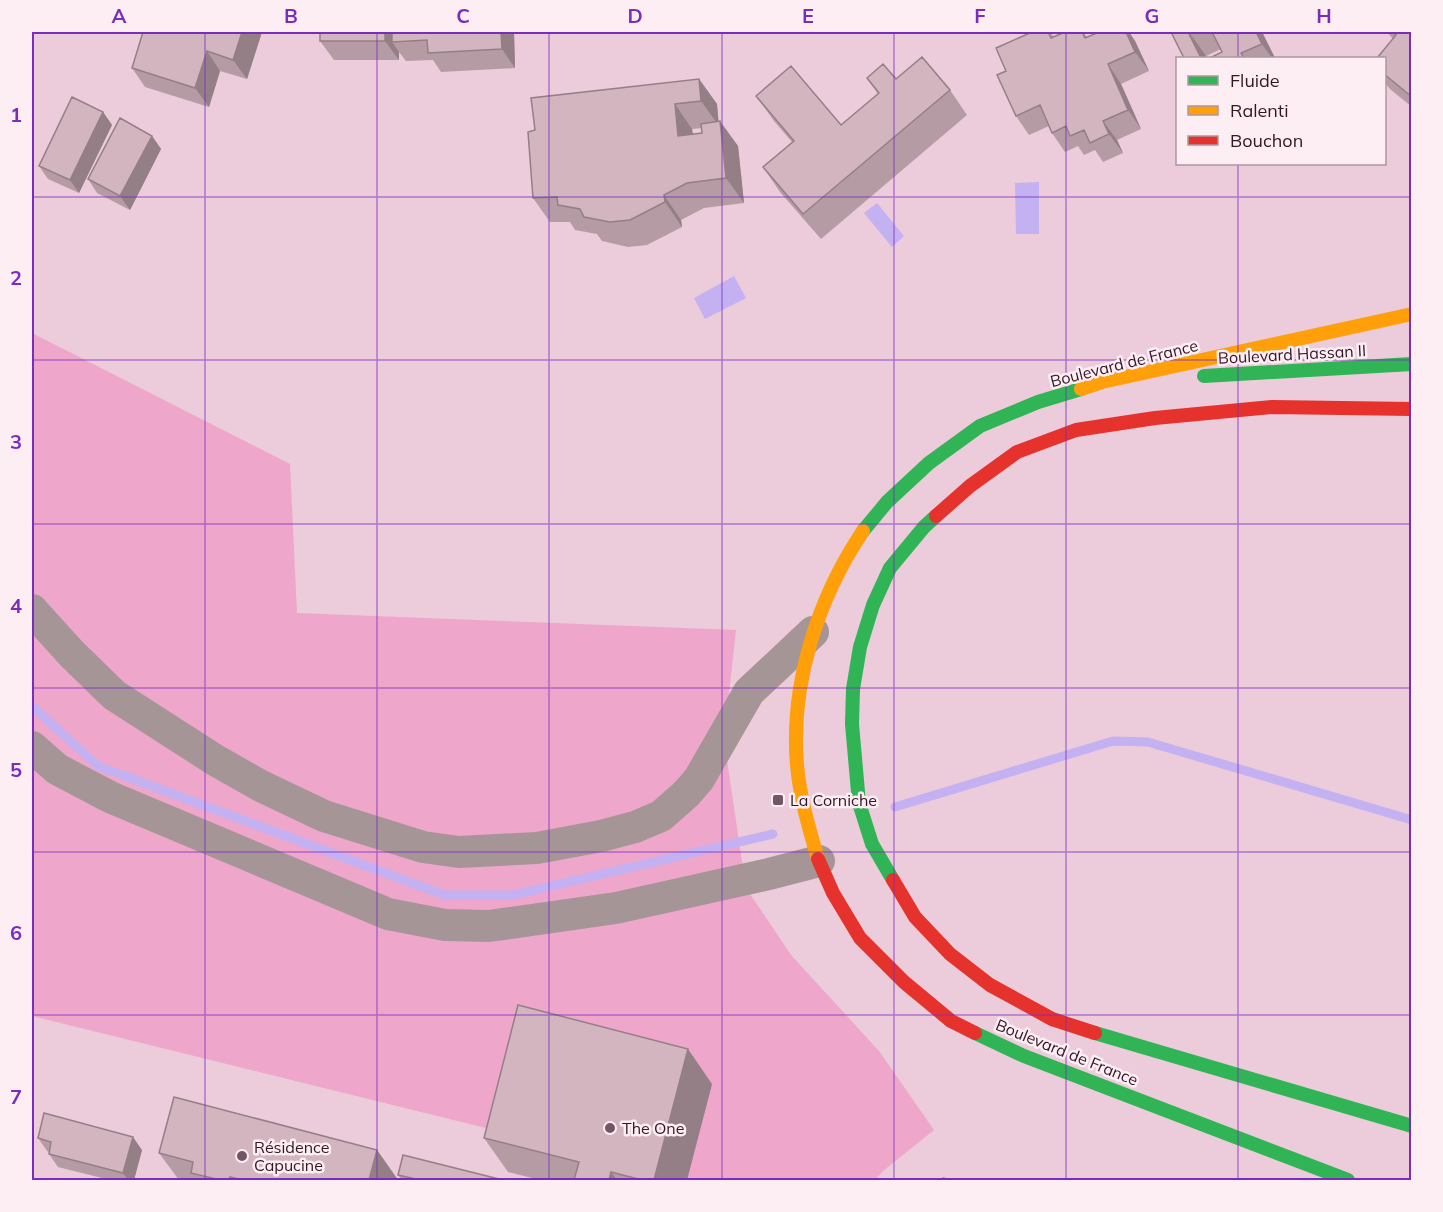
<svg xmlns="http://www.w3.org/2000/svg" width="1443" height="1212" viewBox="0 0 1443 1212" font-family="Mulish,sans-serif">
  <rect width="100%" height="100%" fill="#eccbda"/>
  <!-- green -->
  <path fill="#eea7ca" d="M32,333l258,131 7,149 439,17 -12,110 22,148 45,67 88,96 55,79 -51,41 -8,9h-179l-664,-164z"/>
  <!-- water -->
  <path fill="#c3b1f1" d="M1039,182v52h-23l-1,-51z
    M877,203l27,33 -12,11 -28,-34z
    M734,276l12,22 -41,21 -11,-21z"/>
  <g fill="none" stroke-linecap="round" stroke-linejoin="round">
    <!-- stream -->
    <path stroke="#c3b1f1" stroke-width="9" d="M32,706l66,60 346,129h69l260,-61
      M895,807l218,-66 35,1 264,78"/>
    <!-- street -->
    <path stroke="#a69596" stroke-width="32" d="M32,610l39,43 43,42 101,65 46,26 63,30 99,31 36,5 78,-4 64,-12 34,-9 26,-11 25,-22 13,-15 50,-87 64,-60
      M32,747l25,22 53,28 278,117 57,11 44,1 127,-18 153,-34 50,-13"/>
    <!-- fast -->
    <path stroke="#30b455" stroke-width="14" d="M1204,376l208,-12
      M863,531l24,-29 42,-39 51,-37 58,-24 43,-13
      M893,880l-21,-36 -13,-41 -7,-79 1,-35 7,-42 13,-42 17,-37 34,-41 12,-11
      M975,1033l49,23 324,124
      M1095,1033l317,93"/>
    <!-- slow -->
    <path stroke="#ff9f0a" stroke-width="14" d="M1081,389l21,-7 310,-68
      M818,859c-9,-31 -18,-61 -21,-94 -7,-81 21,-167 66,-234"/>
    <!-- jam -->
    <path stroke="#e5322d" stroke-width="14" d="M936,516l34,-30 47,-34 59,-22 79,-12 117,-11 140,2
      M818,859l15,34 27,45 44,44 47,39 24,12
      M893,880l22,37 35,37 40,31 62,34 43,14"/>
  </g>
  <!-- wall -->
  <path fill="#b59ca4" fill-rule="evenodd" d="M143,32h119l-15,47 -27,-8 -11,36 -64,-20 -13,-19z
    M514,32l1,36 -74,4 -8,-12 -27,1 -7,-9v8h-65l-14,-19z
    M1050,32l4,5 11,-5h18l4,5 12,-5h30l6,9 14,30 -28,13 20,45 -24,11 6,13 -20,9 -8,-12 -11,5 -6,-9 -13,6 -13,-19 -3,-7 -20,9 -13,-19 -10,-45z
    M1171,32h91l13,26h-65l12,-6 -1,-3 -15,7 1,2h-23z
    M1387,32h25v75l-22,-18 -6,-7v-24l9,-19z
    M867,78l29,1 54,11 17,25 -146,124 -41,-47 -17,-25 29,-25 -18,-21 -18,-25 85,29 37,-31z
    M699,79l18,25 1,18 20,24 6,57 -40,5 -23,12 1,7 -35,18 -19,2 -26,-6 -5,-7 -22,-4 -5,-8h-20l-17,-24 2,-68zM702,128v5l-9,1 -1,-5z
    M103,112l9,13 -33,68 -31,-14 -9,-13z
    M152,136l9,13 -31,61 -33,-17 -9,-14z
    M712,1084l-25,96h-147l-32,-8 -24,-34z
    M38,1138l104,12 -8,30h-24l-52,-13 -9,-13v-2l-2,-1z
    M377,1150l21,30h-219l-20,-27z
    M398,1175l105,5h-101z"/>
  <!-- shaded-wall -->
  <path fill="#947f86" d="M242,32h20l-15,47 -14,-19z
    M385,32h14l-7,10 7,10v8l-14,-19z
    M501,32h13l1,36 -13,-19z
    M1126,32h3l6,9 14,30 -14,-19z
    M1189,32l17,24 1,2h-6z
    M1256,32h6l13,26h-3l-10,-14z
    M207,51l13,20 -11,36 -14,-19z
    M1108,64l13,20 20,45 -13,-19z
    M699,79l18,25 2,22 -18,-25z
    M675,104l17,25 4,32 -18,-25z
    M103,112l9,13 -33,68 -9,-13z
    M720,121l18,25 6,57 -18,-25z
    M1103,121l14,19 6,13 -14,-19z
    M152,136l9,13 -31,61 -10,-14z
    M664,195l17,25 1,7 -17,-25z
    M688,1049l24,35 -25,96h-33z
    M133,1137l9,13 -8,30h-6l-5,-7z
    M377,1150l21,30h-29z
    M611,1172l6,8h-8z"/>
  <!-- building -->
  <path fill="#d3b5bf" stroke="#947f86" stroke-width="1.5" d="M143,32h99l-9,28 -26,-9 -12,37 -63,-20z
    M320,32h65v9h-65z
    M392,32h109l1,17 -74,4 -1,-13 -35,2z
    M1032,32h16l3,6 14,-6h17l3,6 14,-6h27l9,20 -27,12 20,46 -25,11 6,13 -19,9 -6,-13 -14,6 -4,-10 -14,7 -12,-28 -24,11 -19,-41 9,-4 -10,-23z
    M1171,32h17l13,26h-17z
    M1212,32h44l6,12 -21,9 3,5h-34l12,-6z
    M1392,32h20v65l-28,-23v-16h-7l19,-23z
    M922,57l28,33 -147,124 -40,-47 31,-26 -38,-45 35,-30 50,59 38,-32 -12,-15 16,-14 13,15z
    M699,79l2,22 -26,3 3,32 24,-3 -1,-9 19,-3 6,57 -39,5 -23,12 1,7 -35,18 -20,2 -26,-5 -4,-8 -22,-4 -1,-8 -24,1 -5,-66 7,-2 -4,-32z
    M72,97l31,15 -33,68 -31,-14z
    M120,118l32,18 -32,60 -32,-17z
    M518,1005l170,44 -34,131h-12l-31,-8 -2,8h-35l5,-18 -95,-24z
    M174,1097l203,53 -8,30h-127l-12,-3 -1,3h-9l-29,-7 2,-11 -34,-9z
    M44,1113l89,24 -10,36 -74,-19 2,-12 -13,-4z
    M403,1155l100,25h-83l-22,-5z
    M943,1178l9,2h-10z"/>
  <!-- grid -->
  <path fill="none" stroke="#7b2cbf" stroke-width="1.5" stroke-opacity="0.55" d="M205,32v1148M377,32v1148M549,32v1148M722,32v1148M894,32v1148M1066,32v1148M1238,32v26M1238,164v1016M32,197h1380M32,360h1380M32,524h1380M32,688h1380M32,852h1380M32,1015h1380"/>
  <!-- markers -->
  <g fill="#735664" stroke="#fdeef4" stroke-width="2">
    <rect x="772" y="794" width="12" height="12" rx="3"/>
    <circle cx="610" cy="1128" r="6"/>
    <circle cx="242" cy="1156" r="6"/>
  </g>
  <g text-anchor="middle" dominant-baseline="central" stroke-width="5" stroke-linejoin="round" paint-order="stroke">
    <!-- street labels -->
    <g font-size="16" fill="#321725" stroke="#fdeef4">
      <text transform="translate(1292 354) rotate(-3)">Boulevard Hassan II</text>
      <text transform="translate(1124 363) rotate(-14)">Boulevard de France</text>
      <text transform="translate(1067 1052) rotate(22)">Boulevard de France</text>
    </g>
    <!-- poi labels -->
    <g font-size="16" fill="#321725" stroke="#fdeef4" text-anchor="start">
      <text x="790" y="800">La Corniche</text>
      <text x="622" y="1128">The One</text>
      <text x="254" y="1147">Résidence<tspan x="254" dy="18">Capucine</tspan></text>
    </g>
  </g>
  <!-- border -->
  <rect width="1443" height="1212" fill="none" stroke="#fdeef4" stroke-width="66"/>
  <!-- legend -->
  <rect x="1176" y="57" width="210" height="108" fill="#fdeef4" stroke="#ac98a1" stroke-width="1.5"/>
  <rect x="1188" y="76" width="30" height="9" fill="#30b455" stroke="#ac98a1" stroke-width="1.5"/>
  <text x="1230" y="87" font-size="18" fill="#321725">Fluide</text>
  <rect x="1188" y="106" width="30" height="9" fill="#ff9f0a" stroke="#ac98a1" stroke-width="1.5"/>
  <text x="1230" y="117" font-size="18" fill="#321725">Ralenti</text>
  <rect x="1188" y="136" width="30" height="9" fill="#e5322d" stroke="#ac98a1" stroke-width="1.5"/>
  <text x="1230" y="147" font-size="18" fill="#321725">Bouchon</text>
  <rect x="33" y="33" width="1377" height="1146" fill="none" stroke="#7b2cbf" stroke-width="2"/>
  <g font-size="20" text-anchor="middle" font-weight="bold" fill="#7b2cbf">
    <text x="119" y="23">A</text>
    <text x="291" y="23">B</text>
    <text x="463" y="23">C</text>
    <text x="635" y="23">D</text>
    <text x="808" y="23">E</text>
    <text x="980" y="23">F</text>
    <text x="1152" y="23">G</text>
    <text x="1324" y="23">H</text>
    <text x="16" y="122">1</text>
    <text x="16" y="285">2</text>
    <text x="16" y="449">3</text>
    <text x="16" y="613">4</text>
    <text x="16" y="777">5</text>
    <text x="16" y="940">6</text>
    <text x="16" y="1104">7</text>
  </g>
</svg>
